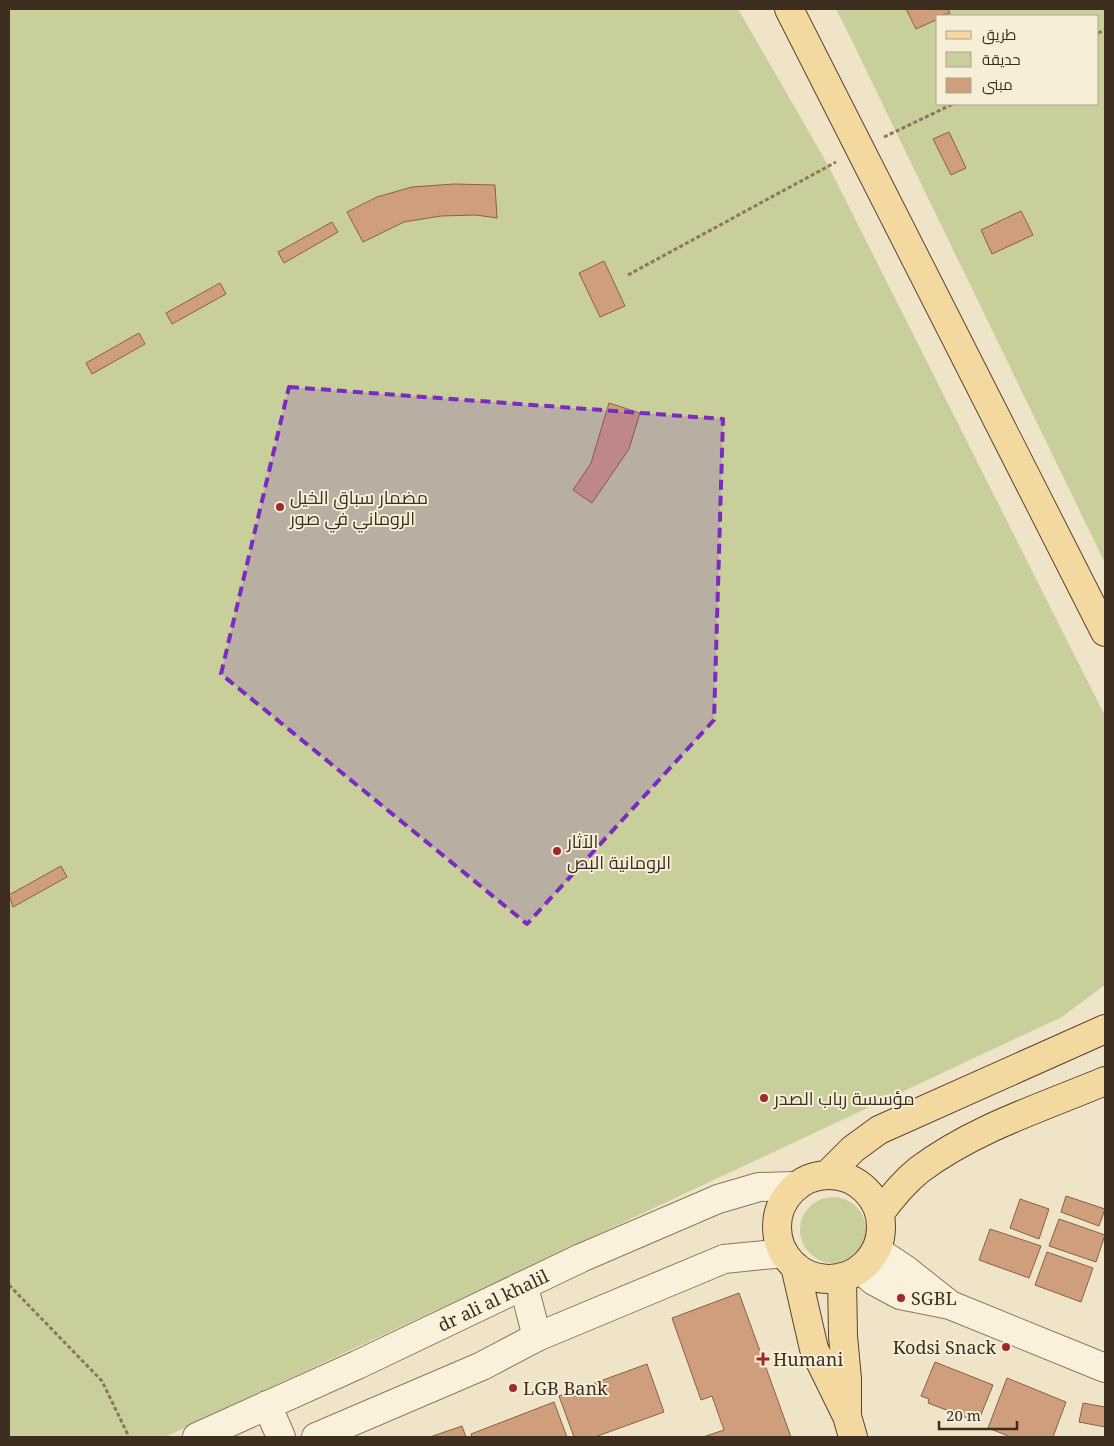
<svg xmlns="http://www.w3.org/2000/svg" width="1114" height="1446" viewBox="0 0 1114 1446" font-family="'Noto Serif',Cairo,serif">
  <rect width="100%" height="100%" fill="#f0e4c8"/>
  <!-- green -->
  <path fill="#c9cf9b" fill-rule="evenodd" d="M9,9h729l90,156 277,551v269l-43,32 -897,420h-156z
    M836,9h269v554l-255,-526zM938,16h160v88h-160z
    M800 1230a33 33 0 1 1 66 0a33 33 0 1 1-66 0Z"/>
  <!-- building -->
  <path fill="#cf9f7d" stroke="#8d5f41" d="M906,9h42l2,4 -12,3v3l-22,10z
    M949,132l17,36 -15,7 -18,-36z
    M454,184l41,1 2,33 -21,-3 -35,1 -37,6 -41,20 -16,-30 30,-15 35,-10z
    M1021,211l12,24 -41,19 -11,-24z
    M332,222l6,10 -54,31 -6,-11z
    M604,261l21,45 -25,11 -21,-44z
    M220,283l6,11 -54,30 -6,-11z
    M139,333l6,11 -53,30 -6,-11z
    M609,403l31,10 -11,36 -37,54 -19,-13 18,-27z
    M61,866l6,11 -54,30 -4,-12z
    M1066,1196l39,13 -6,17 -38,-14z
    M1020,1199l29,10 -10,30 -29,-11z
    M1059,1219l46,16 -9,27 -47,-16z
    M990,1229l51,17 -12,32 -50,-18z
    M1047,1252l46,16 -12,34 -46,-17z
    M739,1293l52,144h-88l21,-7 -12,-34 -11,4 -29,-82z
    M935,1362l58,23 -15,37 -50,-19 1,-4 -8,-3z
    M647,1364l17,48 -69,25h-21l-15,-41z
    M1007,1378l59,24 -13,35h-42l-23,-9z
    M554,1402l13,35h-95l-1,-3z
    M1083,1403l22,4v20l-26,-5z
    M462,1426l4,11h-36z"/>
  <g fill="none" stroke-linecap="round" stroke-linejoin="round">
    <defs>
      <g id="minor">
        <path d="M876,1250l30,20 43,34"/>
        <path d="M860,1269l14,12 26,14 50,10 155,63"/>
        <path d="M524,1287l13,50"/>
        <path d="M267,1405l14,32"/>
        <path id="s1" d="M197,1437l160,-72 224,-107 137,-59 41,-12 36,-1"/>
        <path d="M316,1437l166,-71 55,-29 187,-78 60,-6"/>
      </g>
      <path id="major" d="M789,9l316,623
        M828,1174l25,-25 26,-19 226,-101
        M777 1227a52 52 0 1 1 104 0a52 52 0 1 1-104 0Z
        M880,1213c11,-15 24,-31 39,-43 54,-41 124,-63 186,-89
        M795,1266l19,83 33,67 6,21
        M842,1277l1,59 4,43v33"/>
    </defs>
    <!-- minor casing -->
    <use href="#minor" stroke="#8d765c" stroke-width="30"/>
    <!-- major casing -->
    <use href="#major" stroke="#5b4430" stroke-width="30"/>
    <!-- path -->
    <path stroke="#8d765c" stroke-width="3" stroke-dasharray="4 2.5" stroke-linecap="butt" d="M1098,33l7,-3
      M884,137l69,-33
      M628,275l208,-113
      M9,1285l93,96 27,56"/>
    <!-- minor -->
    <use href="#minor" stroke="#faf1dc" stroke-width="28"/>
    <!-- major -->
    <use href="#major" stroke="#f3d9a0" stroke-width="28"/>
  </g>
  <!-- marked area -->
  <path fill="#7b2cbf" fill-opacity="0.2" stroke="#7b2cbf" stroke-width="4" stroke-dasharray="10 6" stroke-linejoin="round" d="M289,387l434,32 -9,301 -187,204 -306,-250z"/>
  <!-- markers -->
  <g fill="#9e2a2b" stroke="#f7eed8" stroke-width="2">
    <circle cx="280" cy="507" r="5"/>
    <circle cx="557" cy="851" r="5"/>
    <circle cx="764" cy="1098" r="5"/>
    <circle cx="901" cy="1298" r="5"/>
    <circle cx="1006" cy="1347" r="5"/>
    <path d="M760.5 1351.5h5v5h5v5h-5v5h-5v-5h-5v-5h5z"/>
    <circle cx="513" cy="1388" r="5"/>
  </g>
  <g text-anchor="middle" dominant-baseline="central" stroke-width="4" stroke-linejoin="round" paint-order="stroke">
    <!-- poi labels -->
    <g font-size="18" fill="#3d2e20" stroke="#f7eed8" text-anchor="start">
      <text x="290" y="497">مضمار سباق الخيل<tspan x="290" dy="21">الروماني في صور</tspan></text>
      <text x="567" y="841">الآثار<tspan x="567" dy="21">الرومانية البص</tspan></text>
      <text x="774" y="1098">مؤسسة رباب الصدر</text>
      <text x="911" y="1298">SGBL</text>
      <text x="996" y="1347" text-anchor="end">Kodsi Snack</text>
      <text x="773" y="1359">Humani</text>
      <text x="523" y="1388">LGB Bank</text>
    </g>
    <!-- street labels -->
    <g font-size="18" fill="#3d2e20" stroke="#f7eed8">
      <text stroke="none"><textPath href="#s1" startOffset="326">dr ali al khalil</textPath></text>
    </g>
  </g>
  <!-- border -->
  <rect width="1114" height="1446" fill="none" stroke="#3d2e20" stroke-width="20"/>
  <!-- legend -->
  <rect x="936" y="15" width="162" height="90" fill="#f7eed8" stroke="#ada18e"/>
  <rect x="946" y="31" width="25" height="8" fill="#f3d9a0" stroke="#ada18e"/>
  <text x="982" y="40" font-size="15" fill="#3d2e20">طريق</text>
  <rect x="946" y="52" width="25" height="15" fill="#c9cf9b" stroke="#ada18e"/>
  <text x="982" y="65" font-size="15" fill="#3d2e20">حديقة</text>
  <rect x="946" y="78" width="25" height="15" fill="#cf9f7d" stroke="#ada18e"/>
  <text x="982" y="90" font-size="15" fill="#3d2e20">مبنى</text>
  <!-- scale -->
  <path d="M939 1421v8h78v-8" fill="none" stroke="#3d2e20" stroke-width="2.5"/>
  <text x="946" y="1421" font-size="15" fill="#3d2e20" stroke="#f7eed8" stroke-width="4" paint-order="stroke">20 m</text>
</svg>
